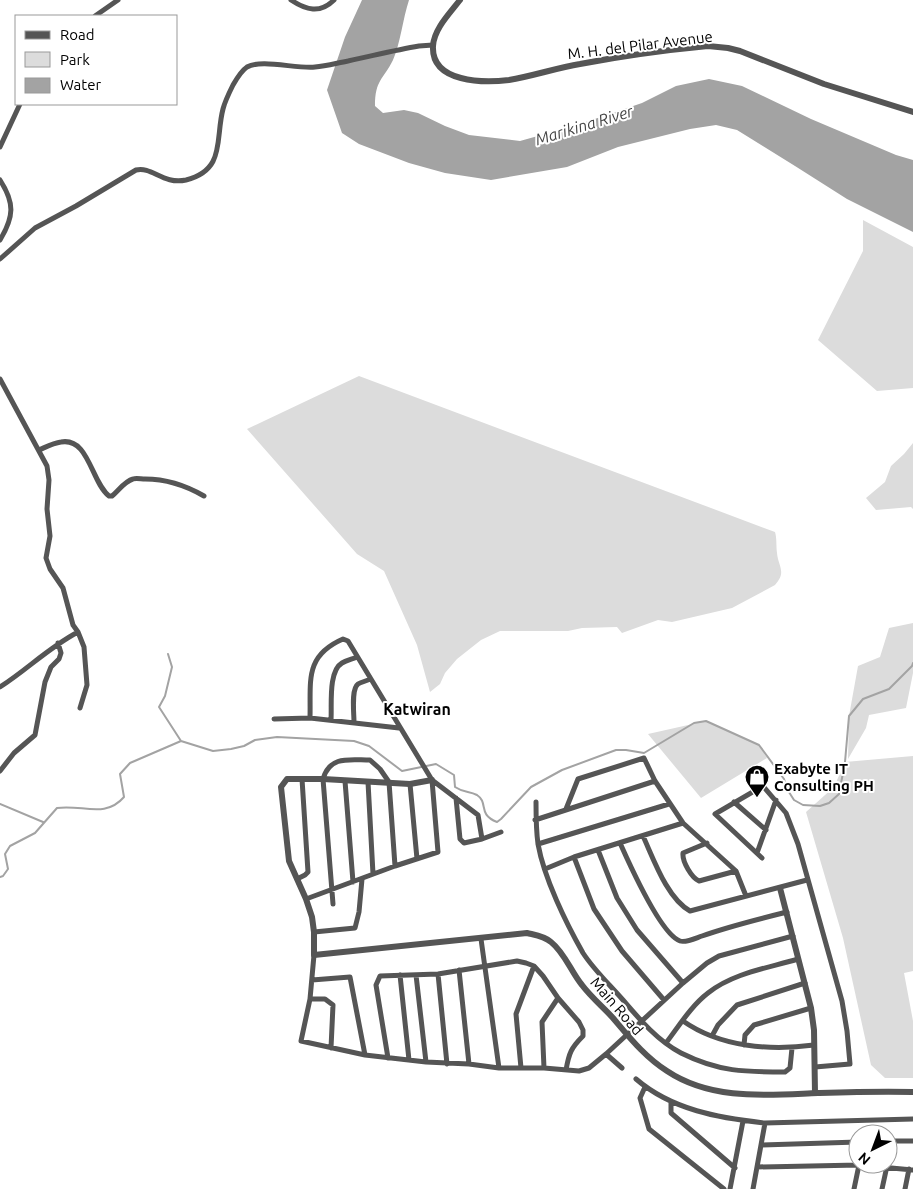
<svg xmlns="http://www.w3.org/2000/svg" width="913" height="1189" viewBox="0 0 913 1189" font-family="Ubuntu,sans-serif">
  <rect width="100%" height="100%" fill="#fff"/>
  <!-- green -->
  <path fill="#dcdcdc" d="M863,220l50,27v141l-36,3 -59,-51 45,-89z
    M359,376l416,156c2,7 1,13 2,21 1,13 10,19 -2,32l-43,23 -60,14 -14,-2 -36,13 -5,-6 -35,1 -14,3h-68l-19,9 -24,19 -12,14 -5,11 -10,8 -13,-47 -33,-74 -27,-17 -110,-125z
    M913,443v66l-2,-2 -35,3 -10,-12 19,-16 6,-16 13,-12z
    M913,623v50l-7,35 -37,7 -3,13 -18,31 1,-43 9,-50 22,-9 9,-29z
    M706,721l53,24 8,13 -66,40 -53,-64z
    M913,756v215l-9,2 9,48v57h-28l-14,-13 -28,-127 -37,-126 28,-25 11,-25z"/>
  <!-- water -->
  <path fill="#a3a3a3" d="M362,0h47c-6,18 -9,45 -16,60 -10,20 -18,20 -18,46l8,7 21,-3 14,3 27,13 24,9 51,6 57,-16 65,-22 34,-17 33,-7 33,7 69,33 85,36 17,5v72l-66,-33 -52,-33 -58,-36 -21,-5 -26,4 -72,18 -51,20 -76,13 -46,-7 -36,-10 -50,-19 -17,-11 -15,-43 18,-53z"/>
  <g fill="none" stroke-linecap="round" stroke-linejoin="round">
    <!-- stream -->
    <path stroke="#a3a3a3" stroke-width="2" d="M168,654l4,13 -7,29 -6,11 22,34
      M0,804l43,18
      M0,877l3,-1 5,-7 -3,-15 5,-8 25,-13 22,-25c25,-4 48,11 67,-11l-4,-23 10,-11 51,-22 32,10 18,-2 13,-3 11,-6 22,-3 77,4 15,5 33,25 34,-7 18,11 1,12c9,6 14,4 22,8 12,8 0,19 20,27l4,-3 30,-32 31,-17 54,-20h10l18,3 50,-30 12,-2 53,24 25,34 3,10 7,11 9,5 17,1 9,-3 10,-9 6,-32 4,-46 14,-17 26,-10 23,-23 1,-3"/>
    <!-- minor -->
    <path stroke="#555" stroke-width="5" d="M291,0c15,10 29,14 43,0
      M95,16l23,-16
      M0,147l20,-43
      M0,180c15,23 14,37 0,60
      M0,259l35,-31 41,-22 60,-36c16,-4 27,15 50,10 40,-10 29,-41 37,-71 2,-8 6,-16 10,-24 4,-7 8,-14 14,-18 14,-8 50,2 68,0 11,-1 22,-4 33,-6 24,-5 47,-11 71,-15l14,-1
      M0,379l47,87 2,14 -2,29 3,27 -4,22 4,11 13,19 10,37 5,7 6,15 3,38 -7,23
      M39,450c7,-3 14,-7 22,-8 28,-5 30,40 48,54h3c6,-5 13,-15 21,-17 3,-1 8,0 12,0 22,0 40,6 59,17
      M0,687c28,-18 48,-39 78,-55
      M310,718c1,-37 -6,-62 33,-79l5,2 84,139 46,35 4,24
      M274,719l36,-1 89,10
      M331,720c1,-14 -3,-49 11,-57 5,-3 11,-4 15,-6
      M354,722c0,-9 -3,-33 4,-38 3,-2 9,-3 12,-5
      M0,771l14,-18 21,-18 10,-53 6,-15 8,-8 2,-6 -3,-10
      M345,781l8,101
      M368,782l5,92
      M410,784l7,75
      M456,798l4,41 4,4 18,-4 19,-7
      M536,802c0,14 0,28 2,42 6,34 28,79 45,109 11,17 27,32 40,47 17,20 35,41 58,53 38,19 64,19 104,19l5,-4 2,-20
      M734,802l32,28
      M566,809l12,-30 66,-21 11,23 28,42 53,48 10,25
      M535,820l120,-39
      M643,836c11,24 24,62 47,75l117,-31
      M620,843c9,20 40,91 60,98 6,2 16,-3 22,-5 28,-10 57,-17 85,-24
      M707,843l-24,10c-1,9 9,25 16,28l37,-10
      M538,844l131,-40
      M598,850l19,48 20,32 46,53
      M757,853l19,-53
      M574,857l20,52 28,42 42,49
      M762,858l-47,-44 48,-28 23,27 12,31 44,157 5,30 3,33 -35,3
      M545,869l29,-12 109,-34
      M297,879l8,-4 3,-3 -6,-93
      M306,899l89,-33 43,-14 -6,-72
      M333,904l-10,-125c7,-24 27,-19 47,-19l10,9 9,13 6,84
      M314,932l41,-4 4,-16 3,-33
      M481,939l18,129
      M314,955l-4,44 -9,42 64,14 61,7 43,2 30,4h45l35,3 10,-3 17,-14 77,-71 24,-20 12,-7 74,-20
      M459,970l10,94
      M438,974l9,90
      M400,975l9,85
      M416,975l10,87
      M312,980l38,-3 15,78
      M310,999h15l8,6 -2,43
      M683,1021c37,26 87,30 131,24
      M712,1036l6,-11 19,-20 68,-22
      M666,1043c13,-17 25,-37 42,-50 25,-20 60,-25 90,-34
      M744,1045l1,-10 9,-10 57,-17
      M606,1054l16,14
      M388,1058l-12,-73 4,-9 58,-2 79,-13 9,2 8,3 9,10 15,22 21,24 4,8v6c-12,12 -14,17 -17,34
      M521,1068l-5,-54 18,-48
      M544,1068l-2,-46 16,-24
      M636,1079c36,31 83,39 129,44l148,-4
      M645,1087l-5,11 9,31 75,60
      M671,1102v11l64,55
      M888,1141h25
      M762,1145l96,-3
      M757,1167l102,-2 54,5
      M730,1189l13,-68
      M753,1189l12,-66
      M854,1189l5,-24
      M882,1189l5,-23
      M905,1189l4,-20"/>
    <!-- tertiary -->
    <path stroke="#555" stroke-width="6" d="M460,0c-10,13 -26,29 -27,46 -2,37 51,37 76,34 24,-4 47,-12 71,-16 42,-8 86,-14 128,-18l20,2 12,3 84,33 89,28
      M432,780l-22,4 -87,-5h-36l-6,8 8,74 17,38 6,18 2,15v23l213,-22c8,2 17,3 24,9 14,11 20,30 31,43 9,12 21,22 31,33 17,20 32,39 54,53 45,30 100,24 151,22 32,-1 63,-2 95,-1
      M780,888l31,120 3,22 1,63"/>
  </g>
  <!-- icons -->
  <defs>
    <symbol id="shop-pin" viewBox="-11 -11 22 30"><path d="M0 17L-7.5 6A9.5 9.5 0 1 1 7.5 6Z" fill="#000" stroke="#fff"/><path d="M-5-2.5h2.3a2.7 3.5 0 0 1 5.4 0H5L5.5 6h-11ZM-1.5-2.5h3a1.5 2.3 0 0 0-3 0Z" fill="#fff"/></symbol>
  </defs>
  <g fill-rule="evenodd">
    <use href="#shop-pin" x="743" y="763" width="28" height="38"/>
  </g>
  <g text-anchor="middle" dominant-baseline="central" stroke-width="4" stroke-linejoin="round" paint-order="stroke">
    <!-- street labels -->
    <g font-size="15" fill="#000" stroke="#fff">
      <text transform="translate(640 45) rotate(-7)">M. H. del Pilar Avenue</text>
      <text transform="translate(617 1006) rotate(49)">Main Road</text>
    </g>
    <!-- poi labels -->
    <g font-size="15" font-weight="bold" fill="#000" stroke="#fff" text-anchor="start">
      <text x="774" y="768">Exabyte IT<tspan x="774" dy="17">Consulting PH</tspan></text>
    </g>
    <!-- water labels -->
    <g font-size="16" font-style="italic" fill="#444" stroke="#fff">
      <text transform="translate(584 125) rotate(-17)">Marikina River</text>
    </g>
    <!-- neighbourhood labels -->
    <g font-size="16" font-weight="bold" fill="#000" stroke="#fff">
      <text x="417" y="709">Katwiran</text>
    </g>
  </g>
  <!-- legend -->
  <rect x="15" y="15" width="162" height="90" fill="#ffffff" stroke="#999999"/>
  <rect x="25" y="31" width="25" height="8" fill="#555555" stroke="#999999"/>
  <text x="60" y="40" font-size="15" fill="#000000">Road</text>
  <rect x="25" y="52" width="25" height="15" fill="#dcdcdc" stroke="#999999"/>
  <text x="60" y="65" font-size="15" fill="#000000">Park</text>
  <rect x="25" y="78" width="25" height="15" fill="#a3a3a3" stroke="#999999"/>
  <text x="60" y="90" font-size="15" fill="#000000">Water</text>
  <!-- north arrow -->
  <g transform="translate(873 1149) rotate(222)"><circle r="24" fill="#ffffff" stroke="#999999"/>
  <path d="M0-4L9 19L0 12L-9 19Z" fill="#000000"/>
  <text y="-8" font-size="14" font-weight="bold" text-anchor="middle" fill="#000000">N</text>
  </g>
</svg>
